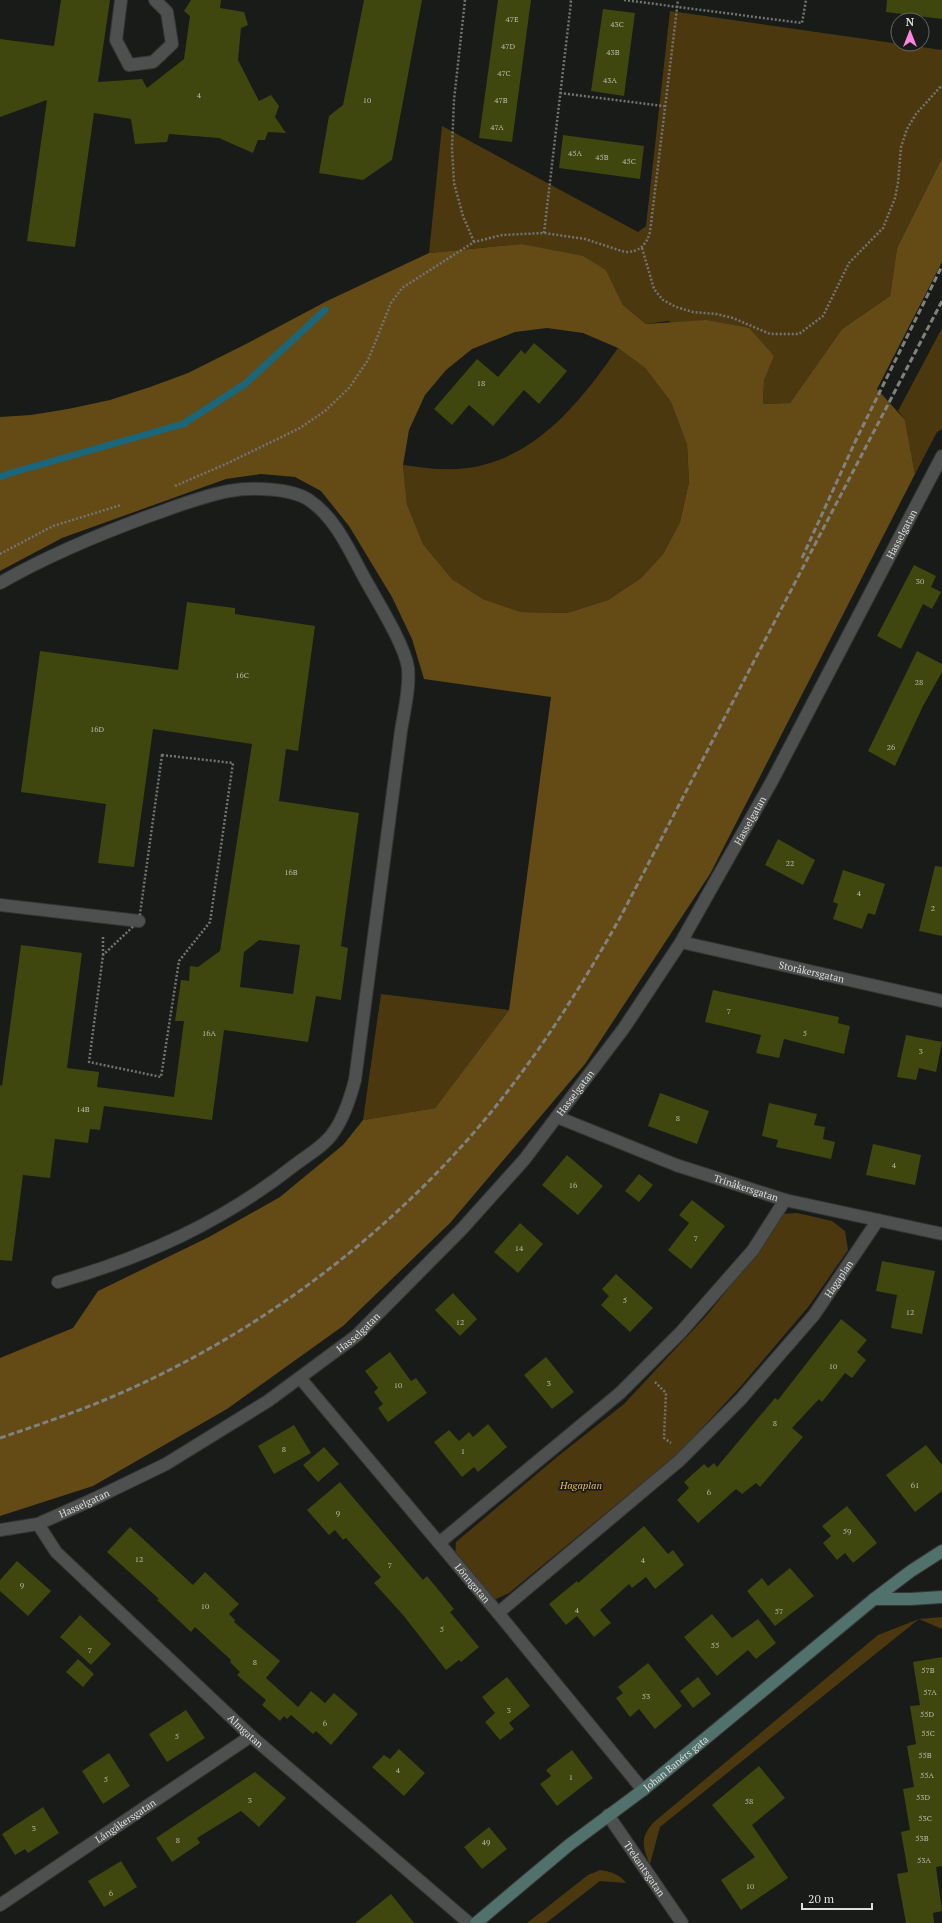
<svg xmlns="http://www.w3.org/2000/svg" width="942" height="1923" viewBox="0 0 942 1923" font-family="'PT Serif',serif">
  <rect width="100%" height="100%" fill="#191b19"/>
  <!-- green -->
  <path fill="#4c380f" d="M670,11l272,39v108l-45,90 -7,48 -48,33 -52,74 -27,1 1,-23 10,-25 -106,-35 -22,3 -23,-19 -17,-35 -85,-26 -92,9 13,-127 196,106 8,-6z
    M942,328v101l-5,3 -22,42 -10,-54 -7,-9z
    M618,348l27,20 26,34 16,43 2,37 -9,40 -17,32 -22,24 -33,22 -41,13 -46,-1 -38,-13 -31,-20 -29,-35 -16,-40 -4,-39c22,3 43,6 64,3 69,-9 114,-67 151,-120z
    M381,994l128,16 -74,98 -72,12z
    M797,1213l35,8 13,10 3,19 -39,56 -68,80 -62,67 -170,140 -17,8 -37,-44 1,-15 101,-85 67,-53 83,-89 49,-61 27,-40z
    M942,1617v12l-23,-10 -259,208 -10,37c-8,-17 -10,-27 4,-42l224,-187 41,-16z
    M600,1870c11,2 20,4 26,13l-26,-2 -54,42h-19l61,-48z"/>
  <!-- forest -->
  <path fill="#644a15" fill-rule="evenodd" d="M942,158v104l-65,127 28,31 10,54 -205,400 -125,190 -135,159 -107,103 -116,83 -134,77 -93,30v-158l73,-30 25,-37 111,-54 71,-40 63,-52 20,-25 72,-12 74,-98 42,-313 -127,-18 -12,-40 -20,-42 -43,-71 -28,-35 -26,-14 -34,-3 -35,5 -164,59 -62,33v-154l31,-2 37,-6 42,-9 40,-13 38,-14 60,-30 79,-42 102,-48 92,-9 62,12 23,14 17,35 23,19 60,-4 43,8 25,28 -10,25 -1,23 27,-1 52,-74 48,-33 7,-48zM547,328l36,5 35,15 27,20 26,34 16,43 2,37 -9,40 -17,32 -22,24 -33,22 -41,13 -46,-1 -38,-13 -31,-20 -29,-35 -16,-40 -4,-39 6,-35 16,-35 21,-25 26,-21 43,-17z"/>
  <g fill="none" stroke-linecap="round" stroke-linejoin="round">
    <!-- stream -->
    <path stroke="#1c667a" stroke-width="7" d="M0,477l11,-4 172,-49 62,-40 80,-74"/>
  </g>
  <!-- building -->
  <path fill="#3f460e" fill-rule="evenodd" d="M61,0h49l-12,82 44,-3 5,9 37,-29 6,-43 -6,-5 7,-11h30l-1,8 24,4 4,13 -7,3 -3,32 21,41 12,-6 8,11 -4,11 11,16 -18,-1 -3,8h-7l-5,13 -34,-15 -50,-4 -2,8 -32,2 -4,-25 -37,-6 -19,134 -48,-6 20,-141 -47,17v-78l54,7z
    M364,0h58l-30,160 -29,20 -44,-7 10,-57 14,-11z
    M498,0h33l-19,142 -33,-4z
    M887,0h55v19l-56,-7z
    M603,9l32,4 -11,83 -33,-5z
    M563,135l81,11 -4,33 -81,-11z
    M534,343l33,28 -28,33 -15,-14 -31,36 -24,-21 -17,20 -18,-16 43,-50 21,18 23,-27 4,4z
    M914,565l22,11 -5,11 10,5 -9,17 -9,-5 -22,45 -24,-13z
    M187,602l48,6v6l80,12 -17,125 -12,-2 -7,52 80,12 -18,133 7,2 -7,52 -25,-4 -8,46 -84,-12 -12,90 -108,-14 -4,24 -10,-1 -2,14 -33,-4 -5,39 -27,-3 -11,86 -12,-1v-175l2,1 19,-141 61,8 -15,115 32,4 -2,15 77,10 10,-76h-9l6,-41 8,1 1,-15 8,1 22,-16 32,-207 -99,-15 -19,138 -36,-4 8,-59 -85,-12 19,-141 138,19zM259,940l41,5 -7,49 -53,-7 4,-35z
    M917,651l25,13v8l-19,34 -28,60 -27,-15z
    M778,839l37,21 -12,25 -38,-20z
    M935,866l7,1v69l-23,-5z
    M843,870l42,14 -10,31 -7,-2 -6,16 -29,-10 5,-15 -5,-2z
    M713,990l126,27 -1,6 12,3 -6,28 -60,-15 -5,19 -23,-5 5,-18 -56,-13z
    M906,1035l36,7 -6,30 -17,-4 -3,12 -19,-3z
    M660,1093l49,18 -12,33 -49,-18z
    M769,1103l48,11 -3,11 11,2 -2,12 12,3 -4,17 -55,-12 2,-7 -16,-4z
    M873,1144l48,11 -6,30 -49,-10z
    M567,1155l36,31 -25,29 -36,-30z
    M639,1174l14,11 -14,17 -14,-11z
    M692,1200l33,26 -34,43 -23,-19 21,-27 -10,-8z
    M520,1223l23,21 -25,29 -24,-21z
    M882,1261l53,10 -13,63 -31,-6 6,-33 -21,-4z
    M616,1274l37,34 -23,24 -29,-27 8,-9 -7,-7z
    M453,1293l24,26 -17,17 -25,-26z
    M841,1319l26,21 -10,12 9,8 -14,18 -7,-5 -23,29 -3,-3 -27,29 11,9 -43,50 -4,-4 -14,11 -6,-5 -38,34 -21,-23 12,-12 -5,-6 20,-18 4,4 6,-5 3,4 58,-69 3,2z
    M390,1352l21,29 5,-3 11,15 -39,29 -10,-14 5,-4 -9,-12 4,-4 -13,-17z
    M546,1357l28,35 -22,17 -28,-34z
    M488,1424l19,23 -29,25 -4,-5 -12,10 -28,-35 15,-12 10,11 10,-9 4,5z
    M294,1425l17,28 -37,21 -16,-28z
    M926,1445l16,20v26l-27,21 -29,-37z
    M324,1447l15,17 -21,18 -15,-17z
    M340,1482l83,98 4,-4 27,33 -4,3 29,35 -18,15 -2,-2 -13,10 -43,-55 -29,-32 7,-6 -35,-39 -3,2 -8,-10 -6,5 -22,-25z
    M847,1506l30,37 -24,20 -8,-10 -8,7 -14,-17 8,-7 -9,-10z
    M644,1526l24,28 5,-4 11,15 -29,24 -9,-12 -14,11 -3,-4 -29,26 11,13 -17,14 -17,-21 -11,9 -17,-21 28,-23 1,2z
    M130,1527l63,58 12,-13 34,32 -10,10 6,6 -1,2 46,39 -14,17 32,29 13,-16 14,12 9,-10 24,21 -27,31 -15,-14 -3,3 -22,-19 -4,4 -3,-3 -4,5 -18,-16 4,-5 -29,-25 3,-3 -10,-10 1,-2 -36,-33 -4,5 -34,-32 2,-1 -52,-47z
    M17,1561l34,30 -23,25 -28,-25v-11z
    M790,1568l24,28 -39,30 -28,-35 15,-13 6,8z
    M712,1614l20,24 26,-19 18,24 -20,16 -8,-9 -31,26 -33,-39z
    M80,1615l31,29 -20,21 -31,-28z
    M942,1657v209l-6,1 6,44 -9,2 1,10h-28l-9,-49 11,-2 -7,-40 9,-2 -7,-41 11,-2 -7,-41 9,-2 -6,-38 10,-1 -7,-43z
    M78,1659l16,15 -11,13 -17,-15z
    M648,1663l34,43 -27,23 -16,-20 -9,8 -14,-19 7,-5 -5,-6z
    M507,1677l23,29 -21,17 5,6 -14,11 -15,-18 10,-9 -13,-16z
    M698,1677l13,17 -18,14 -13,-17z
    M186,1710l19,28 -38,24 -18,-28z
    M399,1749l26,24 -21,23 -32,-29 12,-12 6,4z
    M572,1750l21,28 -36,28 -17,-22 11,-8 -5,-6z
    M109,1753l21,33 -27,18 -21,-33z
    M759,1766l26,32 -33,27 36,53 -47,32 -20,-30 34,-23 -43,-52z
    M255,1772l31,26 -27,29 -18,-16 -44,27 3,5 -28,19 -16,-24z
    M43,1807l16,26 -31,20 -3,-4 -10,6 -13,-21z
    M489,1827l18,22 -25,20 -18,-22z
    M121,1861l16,26 -33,20 -16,-26z
    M391,1894l23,29h-59z"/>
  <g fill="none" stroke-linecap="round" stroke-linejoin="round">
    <defs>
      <path id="lane" d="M121,0l-5,40 13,25 24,-3 19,-18 -5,-32 -12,-12
        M0,583c47,-27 97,-48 149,-67 26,-9 53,-20 80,-25 22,-4 62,-3 80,9 27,18 41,52 56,79 12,22 40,66 43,89 2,21 -4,43 -7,63l-46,349c-5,19 -11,38 -22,53 -9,13 -25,22 -37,31 -72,57 -150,93 -238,118
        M0,905l139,16"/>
      <g id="street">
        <path id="s1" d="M681,942l261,59"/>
        <path id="s2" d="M557,1117l119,48 109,35 157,34"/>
        <path id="s3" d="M300,1378l198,235 145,177"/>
        <path id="s4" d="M38,1524l18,28 195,184 218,187"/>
        <path id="s5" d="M0,1530l38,-6 56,-25 72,-35 102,-63 88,-65 106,-107 62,-69 100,-132 57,-86 91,-161 170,-325"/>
        <path d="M439,1543l181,-150 61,-61 72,-82 32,-50"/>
        <path id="s6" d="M498,1613l181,-152 62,-62 73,-84 64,-95"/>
        <path id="s7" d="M608,1815l74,108"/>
        <path id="s8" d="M0,1905l251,-169"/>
      </g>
      <g id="secondary">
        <path d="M874,1599h37l31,-2"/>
        <path id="s9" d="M476,1923l93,-78 74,-55 231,-191 37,-28 31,-20"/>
      </g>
    </defs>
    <!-- lane casing -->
    <use href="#lane" stroke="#353635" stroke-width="14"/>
    <!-- street casing -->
    <use href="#street" stroke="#353635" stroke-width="14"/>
    <!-- secondary casing -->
    <use href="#secondary" stroke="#353635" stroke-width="14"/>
    <!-- path -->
    <path stroke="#727473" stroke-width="2.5" stroke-dasharray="2 2" stroke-linecap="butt" d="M465,0l-11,100 -2,48 2,35 9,33 11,26
      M624,0l178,23 4,-23
      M560,93l104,13
      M544,233l27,-231 -2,-2
      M642,248l12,41 9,11 13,7 17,5 23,2 17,4 37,16h29l24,-18 26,-53 34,-35 12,-30 3,-15 3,-36 6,-18 9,-15 26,-29
      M175,486l53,-23 72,-35 25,-17 24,-23 19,-28 23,-57 11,-15 72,-46 28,-7 42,-2 41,6 40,13c14,0 21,-6 25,-20l28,-232
      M0,554l53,-28 68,-21
      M162,755l71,8 -23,159 -31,39 -18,116 -72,-15 14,-107 36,-34z
      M103,955v-20
      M655,1382l11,11 -2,45 7,5"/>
    <!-- lane -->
    <use href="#lane" stroke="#4d504e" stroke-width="12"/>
    <!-- street -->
    <use href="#street" stroke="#4d504e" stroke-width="12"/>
    <!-- secondary -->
    <use href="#secondary" stroke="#51716c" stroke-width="12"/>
    <!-- rail -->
    <path stroke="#808280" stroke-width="3" stroke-dasharray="6 3" stroke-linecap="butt" d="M802,558l53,-116 87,-176
      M0,1438c38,-13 77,-26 114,-42 149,-64 285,-168 386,-295 46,-58 85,-121 121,-185l321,-615"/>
  </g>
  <g text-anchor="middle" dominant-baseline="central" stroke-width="3.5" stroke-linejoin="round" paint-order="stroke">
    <!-- number labels -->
    <g font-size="8" fill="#b6b9aa">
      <text x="512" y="19">47E</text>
      <text x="617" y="24">43C</text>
      <text x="508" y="46">47D</text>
      <text x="613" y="52">43B</text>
      <text x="504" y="73">47C</text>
      <text x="610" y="80">43A</text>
      <text x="199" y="95">4</text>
      <text x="367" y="100">10</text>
      <text x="501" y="100">47B</text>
      <text x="497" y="127">47A</text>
      <text x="575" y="153">45A</text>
      <text x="602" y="157">45B</text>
      <text x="629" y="161">45C</text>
      <text x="481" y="383">18</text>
      <text x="920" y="581">30</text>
      <text x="242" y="675">16C</text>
      <text x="919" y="682">28</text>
      <text x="97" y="729">16D</text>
      <text x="891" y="747">26</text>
      <text x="790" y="863">22</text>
      <text x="291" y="872">16B</text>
      <text x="859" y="893">4</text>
      <text x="933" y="908">2</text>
      <text x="729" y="1011">7</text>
      <text x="209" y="1033">16A</text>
      <text x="805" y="1033">5</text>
      <text x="921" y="1051">3</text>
      <text x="83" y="1109">14B</text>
      <text x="678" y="1118">8</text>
      <text x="894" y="1165">4</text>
      <text x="573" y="1185">16</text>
      <text x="696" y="1238">7</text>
      <text x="519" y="1248">14</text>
      <text x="625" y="1300">5</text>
      <text x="910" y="1312">12</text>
      <text x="460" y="1322">12</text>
      <text x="833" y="1366">10</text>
      <text x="549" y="1383">3</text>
      <text x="398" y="1385">10</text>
      <text x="775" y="1423">8</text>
      <text x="284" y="1449">8</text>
      <text x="463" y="1451">1</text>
      <text x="915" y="1485">61</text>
      <text x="709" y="1492">6</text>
      <text x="338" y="1513">9</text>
      <text x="847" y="1531">59</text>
      <text x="139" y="1559">12</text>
      <text x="643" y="1560">4</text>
      <text x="390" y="1565">7</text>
      <text x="22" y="1585">9</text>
      <text x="205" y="1606">10</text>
      <text x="577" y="1610">4</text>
      <text x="779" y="1611">57</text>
      <text x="442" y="1629">5</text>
      <text x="715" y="1645">55</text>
      <text x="90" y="1650">7</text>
      <text x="255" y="1662">8</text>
      <text x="928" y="1670">57B</text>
      <text x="930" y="1692">57A</text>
      <text x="646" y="1696">53</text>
      <text x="509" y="1710">3</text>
      <text x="927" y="1714">55D</text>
      <text x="325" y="1723">6</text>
      <text x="928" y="1733">55C</text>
      <text x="177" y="1736">5</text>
      <text x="925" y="1755">55B</text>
      <text x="398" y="1770">4</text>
      <text x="927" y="1775">55A</text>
      <text x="571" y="1777">1</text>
      <text x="106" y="1779">5</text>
      <text x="923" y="1797">53D</text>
      <text x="250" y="1800">3</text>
      <text x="749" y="1801">58</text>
      <text x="925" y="1818">53C</text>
      <text x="34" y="1828">3</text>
      <text x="922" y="1838">53B</text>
      <text x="178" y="1840">8</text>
      <text x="486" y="1842">49</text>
      <text x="924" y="1860">53A</text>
      <text x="750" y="1886">10</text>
      <text x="111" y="1893">6</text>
    </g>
    <!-- street labels -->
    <g font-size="10" fill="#dddfde" stroke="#191b19">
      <text stroke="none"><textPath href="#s5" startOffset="1385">Hasselgatan</textPath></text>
      <text stroke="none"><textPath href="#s5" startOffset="1061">Hasselgatan</textPath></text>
      <text stroke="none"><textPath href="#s1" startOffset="134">Storåkersgatan</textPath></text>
      <text stroke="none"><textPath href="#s5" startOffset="737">Hasselgatan</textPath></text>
      <text stroke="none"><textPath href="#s2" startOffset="202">Trinåkersgatan</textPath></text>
      <text stroke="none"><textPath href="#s6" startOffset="479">Hagaplan</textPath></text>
      <text stroke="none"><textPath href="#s5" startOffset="413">Hasselgatan</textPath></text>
      <text stroke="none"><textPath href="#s5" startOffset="89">Hasselgatan</textPath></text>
      <text stroke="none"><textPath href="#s3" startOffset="268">Lönngatan</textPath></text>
      <text stroke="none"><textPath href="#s4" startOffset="294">Almgatan</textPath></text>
      <text stroke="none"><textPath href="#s9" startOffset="256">Johan Banérs gata</textPath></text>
      <text stroke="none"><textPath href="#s8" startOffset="151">Långåkersgatan</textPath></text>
      <text stroke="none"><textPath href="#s7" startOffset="65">Trekantsgatan</textPath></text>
    </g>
    <!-- park labels -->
    <g font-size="10" font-style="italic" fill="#ebba5b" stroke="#191b19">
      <text x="581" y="1485">Hagaplan</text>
    </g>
  </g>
  <!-- north arrow -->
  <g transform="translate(910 32)"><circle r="19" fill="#191b19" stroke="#676968"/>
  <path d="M0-3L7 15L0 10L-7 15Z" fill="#ff85df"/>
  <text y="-6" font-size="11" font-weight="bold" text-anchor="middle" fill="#dddfde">N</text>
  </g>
  <!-- scale -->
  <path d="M802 1903v6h70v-6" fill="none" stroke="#dddfde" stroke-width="2"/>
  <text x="808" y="1903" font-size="12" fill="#dddfde" stroke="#191b19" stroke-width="3" paint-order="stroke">20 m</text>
</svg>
